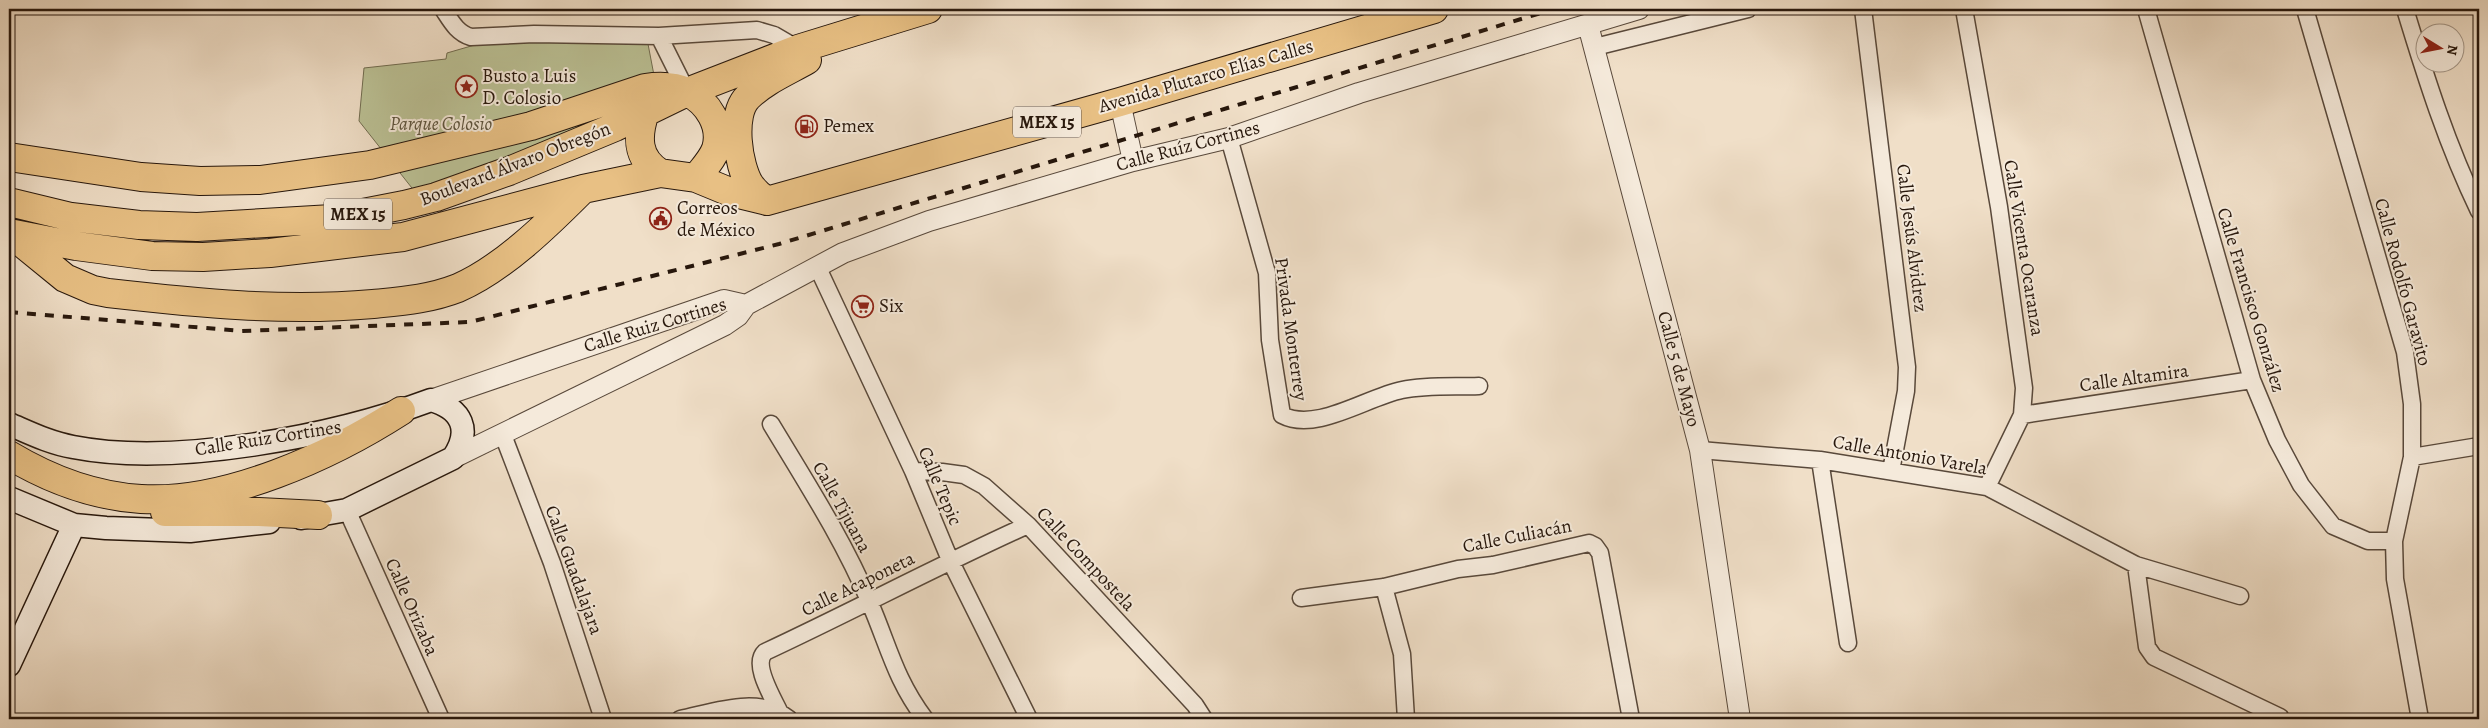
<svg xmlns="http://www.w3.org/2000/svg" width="2488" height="728" viewBox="0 0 2488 728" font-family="Alegreya,serif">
  <rect width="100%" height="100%" fill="#f0dfc8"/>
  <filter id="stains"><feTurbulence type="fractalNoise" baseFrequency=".004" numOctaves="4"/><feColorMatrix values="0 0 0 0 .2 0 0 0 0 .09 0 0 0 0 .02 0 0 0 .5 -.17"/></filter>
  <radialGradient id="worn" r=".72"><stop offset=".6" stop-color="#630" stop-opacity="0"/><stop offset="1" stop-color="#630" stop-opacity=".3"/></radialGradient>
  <!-- green -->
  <path fill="#bbc195" stroke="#716c50" d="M509,35l139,9 9,47 -234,111 -64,-81 5,-53 82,-9 1,-6z"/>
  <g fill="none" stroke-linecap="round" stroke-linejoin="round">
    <defs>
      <path id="minor" d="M443,9c8,12 14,24 28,28l63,-3 125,2 28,56
        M1863,9l44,358 -1,24 -15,80
        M1964,9l35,198 25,181 -2,27 -35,72
        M2146,9l106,371 25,60 24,45 32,41 35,15h26
        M2305,9l100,343 7,52v53l-18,84 1,38 25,140
        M2405,9c21,69 42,136 74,202
        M659,36l98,-6 17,5 24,14
        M1595,47l153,-38
        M1229,138l38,135 3,67 12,75c34,18 85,-18 120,-25 25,-5 52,-3 77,-4
        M817,266l96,205 37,89 79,159
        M2022,415l230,-35
        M771,424c35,58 73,117 99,179 19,44 25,76 55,116
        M503,435l49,128 51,156
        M1700,450l120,10 167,27 149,78 104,31
        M2412,457l67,-11
        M1820,460l28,183
        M913,471l29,1 22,3 20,11 44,39 167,180 9,14
        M347,510l94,209
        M2136,565l11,82 7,10 126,60
        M1384,587l18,67 4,65
        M1301,598l83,-11 74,-18 35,-4 96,-22 6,3 5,7 31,166
        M779,711c-7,-15 -27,-47 -14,-59 88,-41 174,-87 263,-127
        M680,719c34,-7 79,-24 109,0"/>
      <path id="tertiary" d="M1588,25l112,425 40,269
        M1120,102l13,59
        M431,400l293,-100 22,5
        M453,458l272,-133 13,-9 8,-11 97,-52 86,-32 204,-60 96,-23 130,-45 280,-84"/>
      <path id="secondary" d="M9,424c21,9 41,19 64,23 102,20 261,-11 358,-47 31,9 41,30 22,58l-106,52 -46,8
        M9,498l65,27 32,3 84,3 79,-9
        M9,665l65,-140"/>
      <path id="trunk" d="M645,112c-8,24 -9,46 15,61
        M9,157l132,20 59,4 60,-1 110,-15 161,-39 114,-38c14,-2 29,-2 42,4 21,10 36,34 29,57 -4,11 -13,20 -20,29
        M767,201c-6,-4 -12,-9 -17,-16 -12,-19 -20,-71 -2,-88 16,-16 40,-26 59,-37
        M9,202l62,15 68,8 58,2 135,-8 72,-14 32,-8 73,-26 106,-44 72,-35 111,-43 130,-40
        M9,233l67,13 76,10 51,1 67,-4 133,-16 180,-48 77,-16 36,5 34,14 37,9 353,-99 314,-93
        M11,234l54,44 28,12 15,3c89,10 176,19 265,11 30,-3 57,-5 85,-16 44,-19 89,-63 122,-96
        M9,455c40,24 85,41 132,44 85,5 190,-43 260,-88
        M165,512h94l59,3"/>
    </defs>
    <!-- minor casing -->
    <use href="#minor" stroke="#59493b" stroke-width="19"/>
    <!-- tertiary casing -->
    <use href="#tertiary" stroke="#59493b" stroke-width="22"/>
    <!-- secondary casing -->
    <use href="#secondary" stroke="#27170c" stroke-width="25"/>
    <!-- trunk casing -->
    <use href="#trunk" stroke="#27170c" stroke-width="30"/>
    <!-- minor -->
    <use href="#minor" stroke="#f5eadb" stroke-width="16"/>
    <!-- tertiary -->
    <use href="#tertiary" stroke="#f5eadb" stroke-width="20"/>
    <!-- secondary -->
    <use href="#secondary" stroke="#f5eadb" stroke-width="22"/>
    <!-- trunk -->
    <use href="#trunk" stroke="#e8c084" stroke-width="28"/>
    <!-- rail -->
    <path stroke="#27170c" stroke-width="4" stroke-dasharray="9 9" stroke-linecap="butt" d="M9,312l233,19 228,-9 309,-78 775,-235"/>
  </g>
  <!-- icons -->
  <defs>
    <symbol id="sight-ring" viewBox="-11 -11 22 22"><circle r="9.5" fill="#f5eadb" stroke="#8f2418" stroke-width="1.5"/><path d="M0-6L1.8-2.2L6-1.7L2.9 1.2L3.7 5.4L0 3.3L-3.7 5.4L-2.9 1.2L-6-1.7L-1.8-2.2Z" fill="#8f2418"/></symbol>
    <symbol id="fuel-ring" viewBox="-11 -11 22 22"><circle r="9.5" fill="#f5eadb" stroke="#8f2418" stroke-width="1.5"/><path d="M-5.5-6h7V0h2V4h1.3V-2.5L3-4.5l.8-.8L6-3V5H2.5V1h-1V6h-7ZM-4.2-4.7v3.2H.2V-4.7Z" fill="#8f2418"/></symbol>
    <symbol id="civic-ring" viewBox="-11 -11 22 22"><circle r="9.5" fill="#f5eadb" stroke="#8f2418" stroke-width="1.5"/><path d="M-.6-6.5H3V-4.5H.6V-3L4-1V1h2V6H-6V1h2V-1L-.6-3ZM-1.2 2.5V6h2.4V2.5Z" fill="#8f2418"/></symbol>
    <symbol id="supermarket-ring" viewBox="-11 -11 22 22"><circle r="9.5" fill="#f5eadb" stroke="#8f2418" stroke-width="1.5"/><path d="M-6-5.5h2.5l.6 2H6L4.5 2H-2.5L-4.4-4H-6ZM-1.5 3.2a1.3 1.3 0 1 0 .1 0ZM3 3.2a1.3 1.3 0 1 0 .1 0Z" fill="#8f2418"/></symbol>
  </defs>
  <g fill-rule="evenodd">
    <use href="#sight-ring" x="454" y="74" width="25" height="25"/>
    <use href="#fuel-ring" x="794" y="114" width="25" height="25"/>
    <use href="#civic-ring" x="648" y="206" width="25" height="25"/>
    <use href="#supermarket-ring" x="850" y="294" width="25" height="25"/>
  </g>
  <g text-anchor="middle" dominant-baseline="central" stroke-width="4" stroke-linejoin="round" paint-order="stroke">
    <!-- shield labels -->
    <g fill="#f5eadb" stroke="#65564a" stroke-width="1">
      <rect x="1013" y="106.5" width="68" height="31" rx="4"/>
      <rect x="324" y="198.5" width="68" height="31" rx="4"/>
    </g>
    <g font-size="18" font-weight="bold" fill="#27170c">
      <text x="1047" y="122">MEX 15</text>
      <text x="358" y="214">MEX 15</text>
    </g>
    <!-- poi labels -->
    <g font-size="19" fill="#27170c" stroke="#f5eadb" text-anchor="start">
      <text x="482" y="76">Busto a Luis<tspan x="482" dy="22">D. Colosio</tspan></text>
      <text x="823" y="126">Pemex</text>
      <text x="677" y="208">Correos<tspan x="677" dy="22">de México</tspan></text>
      <text x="879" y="306">Six</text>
    </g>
    <!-- street labels -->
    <g font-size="19" fill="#27170c" stroke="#f5eadb">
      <text transform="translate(1206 76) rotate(-16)">Avenida Plutarco Elías Calles</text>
      <text transform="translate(1188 146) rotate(-15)">Calle Ruíz Cortines</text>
      <text transform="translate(515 164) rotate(-21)">Boulevard Álvaro Obregón</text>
      <text transform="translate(1912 238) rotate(83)">Calle Jesús Alvidrez</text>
      <text transform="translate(2024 248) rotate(81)">Calle Vicenta Ocaranza</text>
      <text transform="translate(2403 282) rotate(75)">Calle Rodolfo Garavito</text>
      <text transform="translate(2251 300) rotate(73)">Calle Francisco González</text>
      <text transform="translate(655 325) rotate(-17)">Calle Ruiz Cortines</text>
      <text transform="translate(1291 329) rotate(82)">Privada Monterrey</text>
      <text transform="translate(1679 369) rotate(75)">Calle 5 de Mayo</text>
      <text transform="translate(2134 378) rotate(-8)">Calle Altamira</text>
      <text transform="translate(268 438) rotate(-9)">Calle Ruiz Cortines</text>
      <text transform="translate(1910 455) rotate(10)">Calle Antonio Varela</text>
      <text transform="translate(940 486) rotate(67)">Calle Tepic</text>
      <text transform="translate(842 507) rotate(61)">Calle Tijuana</text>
      <text transform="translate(1517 536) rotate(-11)">Calle Culiacán</text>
      <text transform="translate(1086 559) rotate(47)">Calle Compostela</text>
      <text transform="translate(574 570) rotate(70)">Calle Guadalajara</text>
      <text transform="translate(858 584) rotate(-26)">Calle Acaponeta</text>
      <text transform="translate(412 607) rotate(66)">Calle Orizaba</text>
    </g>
    <!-- park labels -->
    <g font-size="19" font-style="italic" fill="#5b523c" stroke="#f5eadb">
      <text x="441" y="124">Parque Colosio</text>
    </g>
  </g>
  <!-- margin -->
  <rect width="2488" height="728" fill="none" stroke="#f0dfc8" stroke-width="30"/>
  <rect x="10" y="10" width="2468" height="708" fill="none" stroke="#27170c" stroke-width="2.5"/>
  <rect x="15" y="15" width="2458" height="698" fill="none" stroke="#27170c"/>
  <!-- north arrow -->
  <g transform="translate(2440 48) rotate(100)"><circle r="24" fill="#f5eadb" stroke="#a39688"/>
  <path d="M0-4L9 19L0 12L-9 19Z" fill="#8f2418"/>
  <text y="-8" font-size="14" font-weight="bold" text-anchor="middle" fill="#27170c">N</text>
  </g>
  <rect width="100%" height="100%" filter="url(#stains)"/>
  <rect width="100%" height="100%" fill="url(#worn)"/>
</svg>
